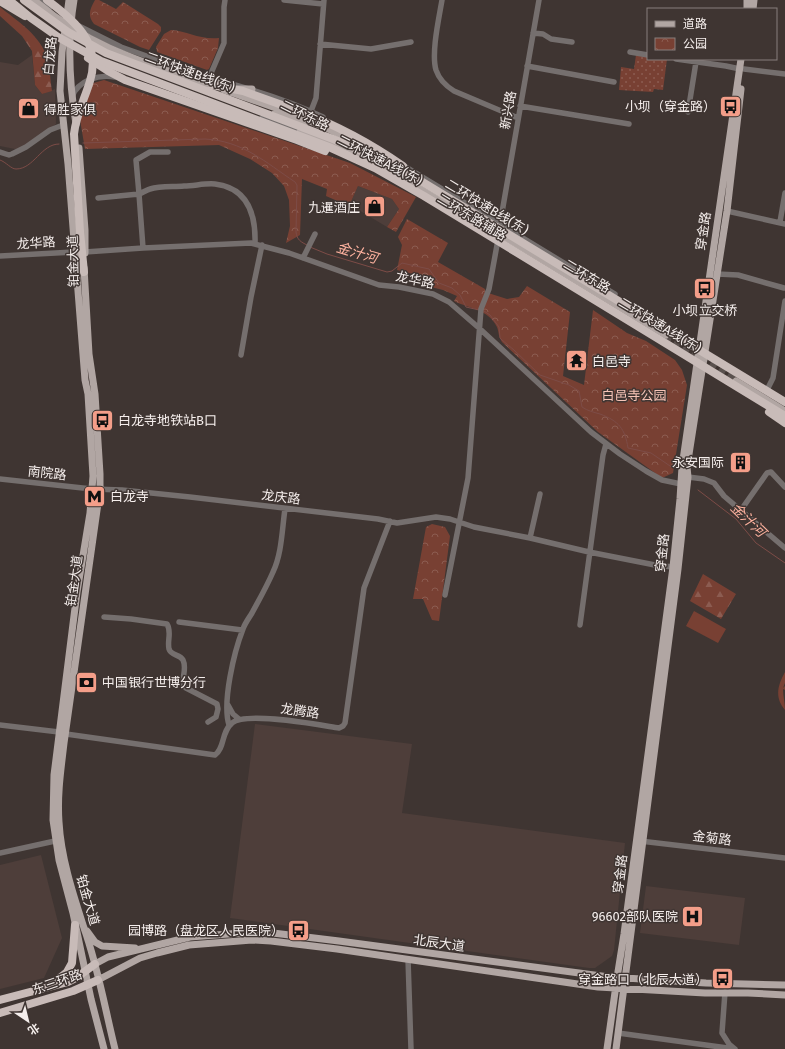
<svg xmlns="http://www.w3.org/2000/svg" width="785" height="1049" viewBox="0 0 785 1049" font-family="'Fira Sans','Noto Sans SC',sans-serif">
  <defs>
    <pattern id="grass-dots" width="8" height="8" patternUnits="userSpaceOnUse"><rect width="8" height="8" fill="#784033"/><path d="M2 2h.1M6 6h.1" fill="none" stroke="#8c5c51" stroke-width="1.8" stroke-linecap="round"/></pattern>
    <pattern id="forest-firs" width="22" height="20" patternUnits="userSpaceOnUse"><rect width="22" height="20" fill="#784033"/><path d="M5 1l3.5 6h-7zM16 11l3.5 6h-7z" fill="#8c5c51"/></pattern>
    <pattern id="park-crowns" width="20" height="18" patternUnits="userSpaceOnUse"><rect width="20" height="18" fill="#784033"/><path d="M2 6a3 3 0 1 1 6 0M12 15a3 3 0 1 1 6 0" fill="none" stroke="#8c5c51"/></pattern>
  </defs>
  <rect width="100%" height="100%" fill="#3f3532"/>
  <!-- built -->
  <path fill="#4e3e3a" d="M32,55l3,30 7,9 13,-5 1,35 -36,26 -20,-4v-84l18,3z
    M358,186l34,13 7,10 -12,18 -30,-18 -8,-3z
    M255,724l157,20 -10,69 223,30 -11,107 -2,6 -17,12h-6l-359,-50z
    M41,855l21,83 -18,40 -44,11v-124z
    M646,886l99,12 -6,47 -99,-12z"/>
  <!-- grass -->
  <path fill="url(#grass-dots)" d="M636,55l12,2v2h19l-4,31 -9,-1 -1,3 -34,-2 2,-23 13,2z"/>
  <!-- forest -->
  <path fill="url(#forest-firs)" d="M0,7c16,13 37,26 46,47 4,11 4,24 6,37l-10,3 -7,-9 -3,-34 -10,-15 -22,-20z
    M703,574l33,20 -15,25 -31,-18z"/>
  <!-- park -->
  <path fill="url(#park-crowns)" d="M95,0h4l17,9 7,-7 35,22 3,3v4l-12,19 -9,-3 -46,-23c-7,-9 -4,-15 1,-24z
    M171,30c17,1 28,10 48,8l-1,10 -9,21 -2,1 -50,-18 -1,-5 8,-13z
    M104,80l246,83 66,34 -20,35 -9,-5 12,-18 -7,-10 -34,-13 -9,20 -23,-10 1,-7 -25,-10 -2,56 -14,8 4,-17 -1,-26 -5,-14 -12,-13 -22,-14 -31,-14 -134,4 -6,-35 11,-30z
    M407,219l41,24 -10,19 47,27v3l22,7 12,-2 8,-11 43,26 -7,64 21,9 9,-75 34,23 19,8 29,19 7,10 5,15 -14,88 -11,5 -64,-46 -96,-90c-4,-6 -3,-10 -5,-15 -9,-18 -27,-18 -43,-26l3,-5 -14,-6 -24,-6 2,-8 -24,-6 5,-25 -4,-8z
    M432,524l13,3 5,9 -11,85 -7,-1 -9,-21h-10l13,-72z"/>
  <!-- pitch -->
  <path fill="#784033" d="M694,611l32,18 -8,14 -32,-17z
    M785,672v11l-2,5 2,-2v4l-2,-1c0,7 2,14 2,21 -11,-13 -7,-25 0,-38z"/>
  <g fill="none" stroke-linecap="round" stroke-linejoin="round">
    <!-- stream -->
    <path stroke="#7d4c47" stroke-width="1" d="M83,143l122,-4c38,2 60,23 90,43l2,3 -1,47c1,8 5,10 11,13
      M0,160c6,2 11,9 16,9 18,0 25,-25 43,-25
      M310,247l17,7 60,18 5,-1 10,-8 27,6 10,14 13,5 8,7 6,12 13,3
      M484,311l6,4 9,12 1,11 2,2 12,10 26,25 29,10 10,6 3,16c6,4 11,5 18,7 19,7 25,15 28,34l23,5 22,15
      M698,490l38,29 20,24 29,20"/>
    <!-- major-tunnel -->
    <path stroke="#5a514e" stroke-width="7" stroke-dasharray="7 3.5" stroke-linecap="butt" d="M666,335l71,43"/>
    <!-- minor -->
    <path stroke="#756f6e" stroke-width="5.5" d="M41,0l9,7
      M284,0l39,4
      M442,0c-3,18 -11,53 -6,70 3,9 10,16 18,21l64,27
      M79,26l42,21 91,32
      M533,33l10,1 8,5 21,3
      M320,44l51,5 40,-7
      M630,52l18,3
      M676,59l50,7 14,3
      M527,66l87,16
      M744,69l41,5
      M209,78l15,-35v-36l1,-7
      M220,81c35,9 70,20 103,36
      M72,97c6,-17 27,-23 43,-20
      M520,106l109,18
      M311,111l5,-13 8,-98
      M688,112l8,-50
      M262,118l40,15
      M0,152l9,3 3,-1 14,-7 24,-17 13,-5
      M401,164l214,130
      M98,198l41,-4 -3,-34 14,-8h18
      M727,211l58,13
      M780,222l5,-29
      M500,224l39,-224
      M143,248l-4,-54c3,-1 7,-4 11,-5 10,-3 23,-2 34,-3 10,0 21,-3 31,-2 33,4 41,31 40,60
      M85,252l58,-4 108,-5 38,10 90,32 20,2 34,7 16,8 30,26 112,104 29,22 26,17 16,9 19,4
      M0,256l74,-4
      M303,258l12,-24
      M717,274l21,1 46,13
      M241,355l10,-58 11,-52
      M768,388l5,-10 12,-77
      M688,477l16,2 10,4 10,13 61,52
      M0,479l92,10 30,1 68,7 188,22 19,4 39,-6 14,2 24,8 56,11 59,14 66,13 18,2
      M741,510l26,-37 4,-1 14,15
      M530,538l10,-44
      M445,595l23,-117 13,-169 8,-20 8,-44
      M104,617l27,2 36,5c5,8 0,16 2,25 2,7 11,5 14,11 4,8 -1,17 0,25l3,3 31,16 1,5 -2,8 -8,5
      M179,622l63,8
      M580,625l23,-170 3,-11
      M228,705l5,9 6,5
      M0,725l59,7
      M229,725c-7,-23 5,-73 14,-96 2,-6 6,-11 9,-16 7,-13 15,-27 21,-41 9,-19 9,-43 12,-63
      M66,734l149,21c10,-7 6,-23 17,-32 14,-12 87,2 107,5l4,-2 2,-3 19,-135 26,-67
      M640,841l145,17
      M0,853l55,-12
      M408,959l3,90
      M725,992l-3,41 7,11 6,5
      M618,1033l117,16"/>
    <!-- major -->
    <path stroke="#b1a6a3" stroke-width="7" d="M69,0l-7,52 -2,39 8,73 17,216 3,14 5,82 -3,37 -13,79 -23,183 -1,45 6,40 14,53 18,86 13,50
      M74,0c-7,42 -5,82 2,124
      M747,9v-9
      M753,9l1,-9
      M209,78l19,9
      M238,89h14
      M224,90c52,18 104,34 150,64
      M275,113l29,12
      M300,132l32,11
      M337,145l55,27 93,56
      M79,148l6,82v23
      M482,223l184,112
      M84,268l5,86 6,40 5,80v15l-36,254c-3,26 -7,52 -5,79 2,36 14,72 25,106 14,39 21,81 31,121
      M736,381l49,30
      M87,931l8,11 7,4 33,2
      M95,964l13,-7 82,-20 64,-5 19,1 66,8 270,36 97,6 79,2
      M98,980l42,-22 17,-5 32,-8 63,-5 19,1 66,8 261,38 107,6h43l37,2
      M607,1049l10,-71 7,-44 49,-367 7,-68 2,-32 59,-408
      M616,1049l62,-480 10,-92 -1,-10 40,-256 14,-122"/>
    <!-- highway -->
    <path stroke="#c8bbb8" stroke-width="8" d="M0,1l25,15
      M88,58l20,13 17,9 172,60 28,11
      M207,84l36,7 56,20
      M80,232l4,40
      M51,985l16,-13 5,-9 3,-38
      M0,1000l68,-18 8,-4 19,-14
      M0,1013l73,-22 25,-11"/>
    <!-- major-bridge -->
    <path stroke="#b1a6a3" stroke-width="7" d="M34,0c53,46 108,62 173,84"/>
    <!-- highway-bridge -->
    <path stroke="#c8bbb8" stroke-width="8" d="M9,0l22,18 27,19 43,24 228,86 46,21 49,28 361,220
      M24,0l44,32 38,21 227,86 38,16 35,17 379,230
      M47,0c27,20 55,43 43,81 -5,17 -14,34 -16,53l6,98
      M299,111c37,14 71,32 104,55
      M769,412l16,11"/>
  </g>
  <!-- icons -->
  <defs>
    <symbol id="bus-square" viewBox="-11 -11 22 22"><rect x="-9" y="-9" width="18" height="18" rx="4" fill="#f49e89" stroke="#3f3532"/><path d="M-5-6H5V4H4V6H2V4H-2V6H-4V4H-5ZM-3.5-4V0h7V-4ZM-3.5 1.2v1.5H-2V1.2ZM2 1.2v1.5H3.5V1.2Z" fill="#111"/></symbol>
    <symbol id="shop-square" viewBox="-11 -11 22 22"><rect x="-9" y="-9" width="18" height="18" rx="4" fill="#f49e89" stroke="#3f3532"/><path d="M-5-2.5h2.3a2.7 3.5 0 0 1 5.4 0H5L5.5 6h-11ZM-1.5-2.5h3a1.5 2.3 0 0 0-3 0Z" fill="#111"/></symbol>
    <symbol id="temple-square" viewBox="-11 -11 22 22"><rect x="-9" y="-9" width="18" height="18" rx="4" fill="#f49e89" stroke="#3f3532"/><path d="M0-6L5-2H3V0L6.5 2.5H4V6H1.5V3h-3V6H-4V2.5H-6.5L-3 0V-2H-5Z" fill="#111"/></symbol>
    <symbol id="building-square" viewBox="-11 -11 22 22"><rect x="-9" y="-9" width="18" height="18" rx="4" fill="#f49e89" stroke="#3f3532"/><path d="M-4-6H4V6H1V3H-1V6H-4ZM-2.5-4.3h1.7v1.8h-1.7ZM.8-4.3h1.7v1.8H.8ZM-2.5-1h1.7V.8h-1.7ZM.8-1h1.7V.8H.8Z" fill="#111"/></symbol>
    <symbol id="metro-square" viewBox="-11 -11 22 22"><rect x="-9" y="-9" width="18" height="18" rx="4" fill="#f49e89" stroke="#3f3532"/><path d="M-5.5 5V-5H-3L0 0L3-5H5.5V5H3V-.5L0 4L-3-.5V5Z" fill="#111"/></symbol>
    <symbol id="bank-square" viewBox="-11 -11 22 22"><rect x="-9" y="-9" width="18" height="18" rx="4" fill="#f49e89" stroke="#3f3532"/><path d="M-6-4H6V4H-6ZM0-2.3a2.3 2.3 0 1 0 0 4.6a2.3 2.3 0 1 0 0-4.6Z" fill="#111"/></symbol>
    <symbol id="hospital-square" viewBox="-11 -11 22 22"><rect x="-9" y="-9" width="18" height="18" rx="4" fill="#f49e89" stroke="#3f3532"/><path d="M-5-5h3v3.5h4V-5h3V5h-3V1.5h-4V5h-3Z" fill="#111"/></symbol>
  </defs>
  <g fill-rule="evenodd">
    <use href="#bus-square" x="718" y="94" width="25" height="25"/>
    <use href="#shop-square" x="16" y="96" width="25" height="25"/>
    <use href="#shop-square" x="362" y="194" width="25" height="25"/>
    <use href="#bus-square" x="692" y="276" width="25" height="25"/>
    <use href="#temple-square" x="564" y="348" width="25" height="25"/>
    <use href="#bus-square" x="90" y="408" width="25" height="25"/>
    <use href="#building-square" x="728" y="450" width="25" height="25"/>
    <use href="#metro-square" x="82" y="484" width="25" height="25"/>
    <use href="#bank-square" x="74" y="670" width="25" height="25"/>
    <use href="#hospital-square" x="680" y="904" width="25" height="25"/>
    <use href="#bus-square" x="286" y="918" width="25" height="25"/>
    <use href="#bus-square" x="710" y="966" width="25" height="25"/>
  </g>
  <g text-anchor="middle" dominant-baseline="central" stroke-width="3" stroke-linejoin="round" paint-order="stroke">
    <!-- street labels -->
    <g font-size="13" fill="#f5eeec" stroke="#3f3532">
      <text transform="translate(50 56) rotate(-85)">白龙路</text>
      <text transform="translate(190 72) rotate(20)">二环快速B线(东)</text>
      <text transform="translate(508 110) rotate(-80)">新兴路</text>
      <text transform="translate(305 115) rotate(26)">二环东路</text>
      <text transform="translate(380 160) rotate(27)">二环快速A线(东)</text>
      <text transform="translate(487 207) rotate(31)">二环快速B线(东)</text>
      <text transform="translate(472 217) rotate(31)">二环东路辅路</text>
      <text transform="translate(703 231) rotate(-81)">穿金路</text>
      <text transform="translate(36 243) rotate(-4)">龙华路</text>
      <text transform="translate(73 261) rotate(-91)">铂金大道</text>
      <text transform="translate(587 276) rotate(31)">二环东路</text>
      <text transform="translate(415 280) rotate(12)">龙华路</text>
      <text transform="translate(660 325) rotate(31)">二环快速A线(东)</text>
      <text transform="translate(47 473) rotate(6)">南院路</text>
      <text transform="translate(281 497) rotate(7)">龙庆路</text>
      <text transform="translate(662 553) rotate(-84)">穿金路</text>
      <text transform="translate(74 581) rotate(-82)">铂金大道</text>
      <text transform="translate(300 711) rotate(8)">龙腾路</text>
      <text transform="translate(712 838) rotate(7)">金菊路</text>
      <text transform="translate(620 874) rotate(-83)">穿金路</text>
      <text transform="translate(88 900) rotate(74)">铂金大道</text>
      <text transform="translate(439 943) rotate(8)">北辰大道</text>
      <text transform="translate(57 982) rotate(-19)">东三环路</text>
    </g>
    <!-- poi labels -->
    <g font-size="13" fill="#f5eeec" stroke="#3f3532" text-anchor="end">
      <text x="716" y="106">小坝（穿金路）</text>
      <text x="44" y="109" text-anchor="start">得胜家俱</text>
      <text x="360" y="207">九暹酒庄</text>
      <text x="705" y="310" text-anchor="middle">小坝立交桥</text>
      <text x="592" y="361" text-anchor="start">白邑寺</text>
      <text x="118" y="420" text-anchor="start">白龙寺地铁站B口</text>
      <text x="724" y="462">永安国际</text>
      <text x="110" y="496" text-anchor="start">白龙寺</text>
      <text x="102" y="682" text-anchor="start">中国银行世博分行</text>
      <text x="678" y="916">96602部队医院</text>
      <text x="284" y="930">园博路（盘龙区人民医院）</text>
      <text x="708" y="979">穿金路口（北辰大道）</text>
    </g>
    <!-- park labels -->
    <g font-size="13" fill="#f7c4b7" stroke="#3f3532">
      <text x="634" y="395">白邑寺公园</text>
    </g>
    <!-- water labels -->
    <g font-size="14" font-style="italic" fill="#feb29f" stroke="#3f3532">
      <text transform="translate(357 253) rotate(17)">金汁河</text>
      <text transform="translate(748 520) rotate(44)">金汁河</text>
    </g>
  </g>
  <!-- legend -->
  <rect x="647" y="8" width="130" height="52" fill="#3f3532" stroke="#887f7c"/>
  <rect x="655" y="21" width="20" height="6" fill="#b1a6a3" stroke="#887f7c"/>
  <text x="683" y="28" font-size="12" fill="#f5eeec">道路</text>
  <rect x="655" y="38" width="20" height="12" fill="url(#park-crowns)" stroke="#887f7c"/>
  <text x="683" y="48" font-size="12" fill="#f5eeec">公园</text>
  <!-- north arrow -->
  <g transform="translate(28 1021) rotate(145)" stroke="#3f3532" stroke-width="3" paint-order="stroke">
  <path d="M0-3L7 15L0 10L-7 15Z" fill="#f5eeec"/>
  <text y="-6" font-size="11" font-weight="bold" text-anchor="middle" fill="#f5eeec">北</text>
  </g>
</svg>
